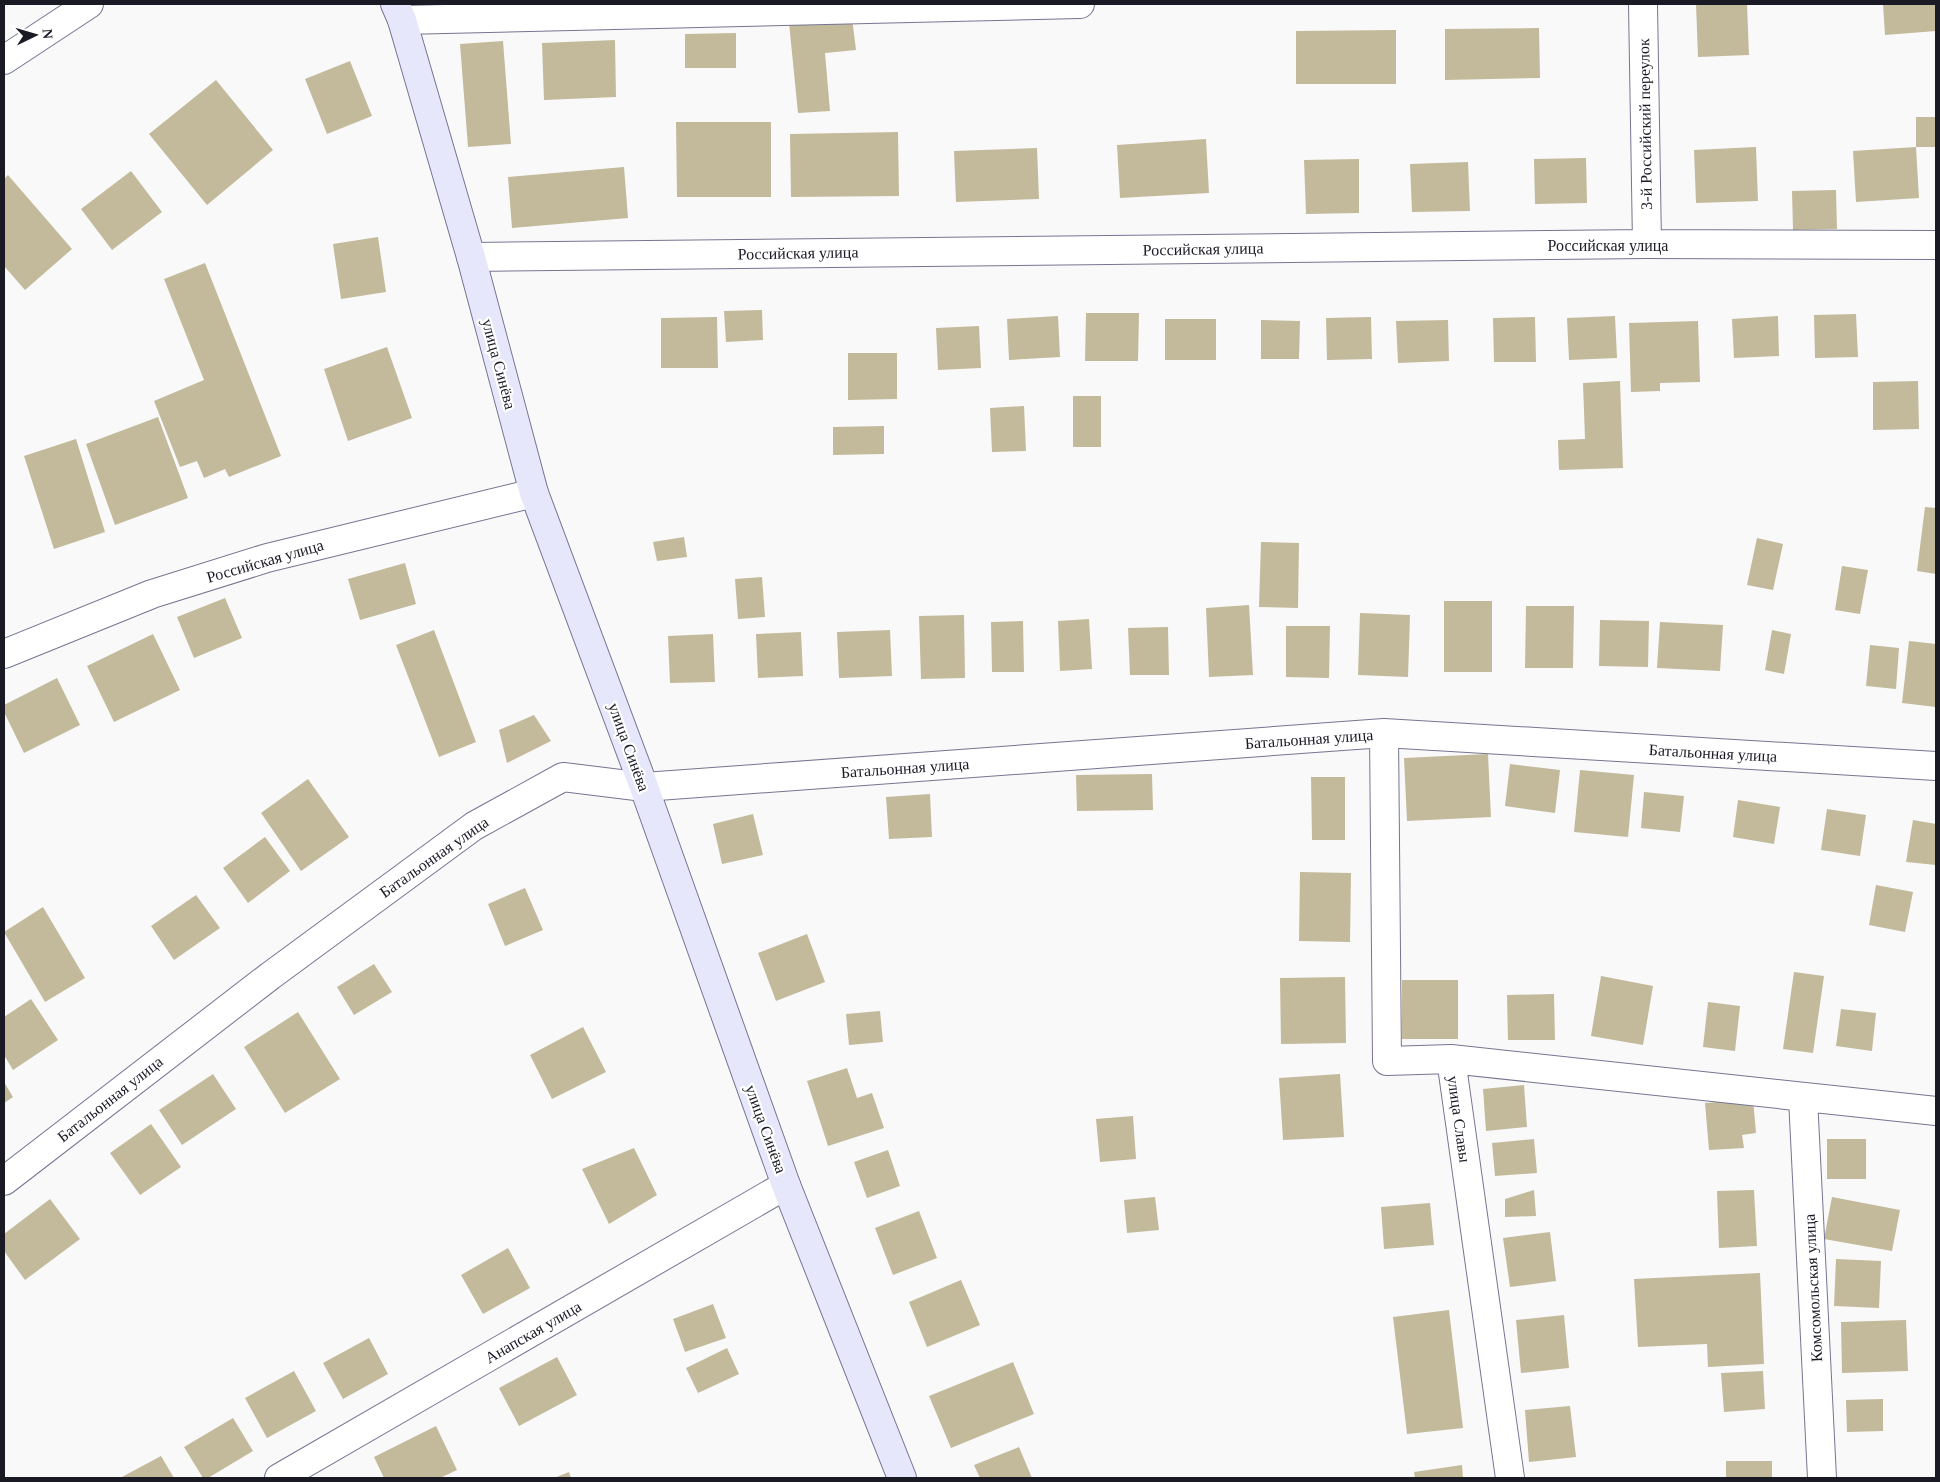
<svg xmlns="http://www.w3.org/2000/svg" width="1940" height="1482" viewBox="0 0 1940 1482" font-family="Georgia,serif">
  <rect width="100%" height="100%" fill="#f9f9f9"/>
  <!-- building -->
  <path fill="#c3ba9b" d="M1696,4h51l2,51 -51,2z
    M1883,4h53v27l-51,4z
    M852,18l4,32 -31,3 5,58 -32,2 -9,-90z
    M1539,28l1,50 -95,2v-51z
    M1396,30v54h-100v-53z
    M736,33v35h-51v-34z
    M615,40l1,57 -72,3 -2,-57z
    M503,41l8,103 -43,3 -8,-103z
    M350,61l22,55 -45,18 -22,-55z
    M216,80l57,70 -66,55 -58,-71z
    M1916,117h20v30h-20l3,51 -63,4 -3,-51 63,-4z
    M676,122h95v75h-94z
    M898,132l1,64 -108,1 -1,-63z
    M1206,139l3,54 -89,5 -3,-53z
    M1756,147l2,54 -62,2 -2,-53z
    M1037,148l2,51 -83,3 -2,-51z
    M1586,158l1,45 -52,1 -1,-45z
    M1359,159v54l-53,1 -2,-54z
    M1468,162l2,49 -58,1 -2,-48z
    M624,167l4,51 -116,10 -4,-51z
    M131,171l31,41 -50,38 -31,-41z
    M8,175l64,74 -47,41 -21,-24v-87z
    M1836,190l1,39 -44,1 -1,-39z
    M378,237l8,55 -45,7 -8,-55z
    M205,263l76,193 -52,21 -4,-8 -21,9 -7,-17 -17,6 -26,-66 50,-21 -40,-101z
    M762,310l1,30 -37,2 -2,-31z
    M1086,313h53l-1,48h-53z
    M1856,314l2,43 -43,1 -1,-43z
    M1058,316l2,41 -51,3 -2,-41z
    M1615,316l2,42 -48,2 -2,-42z
    M1778,316l1,40 -45,2 -2,-39z
    M717,317l1,51h-57v-50z
    M1371,317l1,42 -45,1 -1,-42z
    M1535,317l1,45h-42l-1,-44z
    M1165,319h51v41h-51z
    M1261,320l39,1 -1,38h-38z
    M1448,320l1,41 -51,2 -2,-42z
    M1698,321l2,61 -40,1v8l-29,1 -2,-69z
    M979,326l2,42 -43,2 -2,-42z
    M387,347l25,71 -64,23 -24,-72z
    M848,353h49v46l-49,1z
    M1620,381l3,87 -64,2 -1,-30 27,-1 -2,-56z
    M1918,381l1,48 -46,1v-48z
    M1073,396h28v51h-28z
    M1024,406l2,45 -34,1 -2,-44z
    M158,417l30,81 -73,27 -29,-81z
    M884,426v28l-51,1v-28z
    M76,439l29,93 -51,17 -30,-93z
    M1925,507l11,1v66l-19,-3z
    M684,537l3,20 -30,4 -4,-19z
    M1757,538l26,6 -10,46 -26,-5z
    M1261,542l38,1 -1,65 -39,-1z
    M405,563l11,41 -56,16 -12,-41z
    M1842,566l26,4 -8,44 -25,-4z
    M762,577l3,40 -27,2 -3,-40z
    M225,598l17,40 -48,20 -17,-41z
    M1444,601h48v71h-48z
    M1249,605l4,70 -44,2 -3,-69z
    M1526,606h48l-1,62h-48z
    M1360,613l50,2 -2,62 -50,-2z
    M964,615l1,63 -44,1 -2,-63z
    M1089,619l3,50 -32,2 -2,-50z
    M1600,620l49,1 -1,46 -49,-1z
    M1023,621l1,51h-32l-1,-50z
    M1660,622l63,3 -3,46 -63,-3z
    M1286,626h44l-1,52 -43,-1z
    M1168,627l1,48h-39l-2,-47z
    M434,630l42,112 -37,15 -43,-112z
    M890,630l2,46 -53,2 -2,-46z
    M1772,630l19,4 -7,40 -19,-4z
    M801,632l2,44 -45,2 -2,-44z
    M153,634l27,56 -66,32 -27,-56z
    M713,634l2,48 -45,1 -2,-47z
    M1909,641l27,3v63l-34,-4z
    M1870,645l29,3 -3,41 -30,-3z
    M57,678l23,47 -56,28 -20,-41v-7z
    M534,715l17,26 -44,22 -8,-33z
    M1488,754l3,63 -84,4 -3,-63z
    M1510,764l50,6 -5,43 -50,-7z
    M1580,770l54,5 -6,62 -54,-5z
    M1152,774l1,36 -76,1 -1,-36z
    M1311,777h34v63h-33z
    M308,779l41,58 -48,34 -40,-58z
    M1644,792l40,4 -4,36 -39,-4z
    M930,794l2,43 -43,2 -3,-42z
    M1738,800l42,7 -6,37 -41,-7z
    M1827,809l39,6 -6,41 -39,-6z
    M753,814l10,41 -41,9 -9,-40z
    M1913,820l23,4v41l-30,-3z
    M265,837l25,34 -42,32 -25,-35z
    M1300,872l51,1 -1,69 -51,-1z
    M1876,885l37,7 -8,40 -36,-7z
    M525,888l18,42 -38,16 -17,-42z
    M196,895l24,33 -46,32 -23,-34z
    M43,907l42,71 -40,24 -41,-70z
    M807,934l18,48 -49,19 -18,-48z
    M374,964l18,28 -38,23 -17,-28z
    M1794,972l30,4 -11,77 -30,-4z
    M1601,976l52,10 -10,59 -52,-9z
    M1345,977l1,66 -65,1 -1,-66z
    M1402,980h56v59h-56z
    M1554,994l1,46h-47l-1,-45z
    M31,999l27,41 -45,30 -9,-15v-38z
    M1708,1002l32,4 -5,45 -32,-4z
    M1841,1009l35,4 -4,38 -36,-5z
    M880,1011l3,31 -34,3 -3,-31z
    M298,1012l42,67 -55,34 -41,-66z
    M583,1027l23,45 -54,27 -22,-44z
    M847,1068l10,30 15,-5 12,35 -56,18 -21,-65z
    M213,1074l23,35 -54,36 -23,-35z
    M1340,1074l4,63 -61,3 -4,-62z
    M4,1082l9,15 -9,6z
    M1524,1085l3,42 -41,4 -3,-42z
    M1753,1099l3,34 -14,2 2,13 -35,2 -4,-47z
    M1133,1116l3,43 -36,3 -4,-43z
    M151,1124l30,43 -41,28 -30,-42z
    M1534,1139l3,34 -42,3 -3,-33z
    M1827,1139h39v40h-39z
    M634,1148l23,47 -48,29 -27,-55z
    M888,1150l12,36 -33,12 -13,-36z
    M1534,1190l2,26 -31,1v-18z
    M1754,1190l3,56 -38,2 -2,-57z
    M1155,1197l4,33 -32,3 -3,-33z
    M1832,1197l68,13 -8,41 -68,-12z
    M50,1199l30,40 -55,41 -21,-29v-17z
    M1430,1203l4,42 -50,4 -3,-42z
    M919,1211l18,47 -44,17 -18,-47z
    M1550,1232l6,49 -46,6 -7,-49z
    M508,1248l22,40 -47,26 -22,-39z
    M1836,1259l45,2 -2,47 -45,-2z
    M1760,1273l4,91 -56,3 -1,-23 -69,3 -4,-68z
    M961,1280l19,45 -53,22 -18,-45z
    M713,1304l13,34 -41,14 -12,-33z
    M1449,1310l14,118 -56,6 -14,-117z
    M1564,1315l5,53 -48,5 -5,-53z
    M1906,1320l2,51 -66,2 -1,-51z
    M369,1338l19,36 -45,25 -20,-36z
    M727,1348l12,26 -41,19 -12,-25z
    M557,1357l20,38 -58,31 -20,-38z
    M1013,1362l21,52 -83,34 -22,-52z
    M294,1371l22,40 -49,27 -22,-40z
    M1763,1371l2,38 -41,3 -3,-39z
    M1883,1399v32l-36,1 -1,-32z
    M1570,1406l6,51 -47,5 -4,-52z
    M233,1418l20,33 -45,27h-5l-19,-31z
    M436,1426l21,44 -17,8h-56l-10,-21z
    M1019,1447l13,31h-52l-6,-13z
    M161,1456l13,22h-54z
    M1726,1461h46v17h-46z
    M1462,1465l1,13h-48l-1,-6z
    M569,1472l2,6h-17z"/>
  <g fill="none" stroke-linecap="round" stroke-linejoin="round">
    <defs>
      <path id="minor" d="M1643,4l4,240
        M402,20l678,-16
        M4,60l85,-56
        M471,257l1176,-13 289,1
        M4,654l148,-60 115,-36 267,-65
        M1384,733l3,328 64,-2 485,52
        M1451,1059l59,419
        M1803,1098l19,380
        M4,1181l266,-205 204,-150 89,-49 81,10 740,-54 552,33
        M279,1478l507,-293"/>
      <path id="secondary" d="M395,4l7,16 69,237 63,236 110,294 142,398 116,293"/>
    </defs>
    <!-- minor casing -->
    <use href="#minor" stroke="#757592" stroke-width="30"/>
    <!-- secondary casing -->
    <use href="#secondary" stroke="#757592" stroke-width="30"/>
    <!-- minor -->
    <use href="#minor" stroke="#fff" stroke-width="28"/>
    <!-- secondary -->
    <use href="#secondary" stroke="#e7e7fb" stroke-width="28"/>
  </g>
  <g text-anchor="middle" dominant-baseline="central" stroke-width="4.5" stroke-linejoin="round" paint-order="stroke">
    <!-- street labels -->
    <g font-size="16" fill="#1a1a25" stroke="#fff">
      <text transform="translate(1645 124) rotate(-91)">3-й Российский переулок</text>
      <text x="1608" y="245">Российская улица</text>
      <text transform="translate(1203 249) rotate(-1)">Российская улица</text>
      <text transform="translate(798 253) rotate(-1)">Российская улица</text>
      <text transform="translate(499 364) rotate(75)">улица Синёва</text>
      <text transform="translate(265 561) rotate(-16)">Российская улица</text>
      <text transform="translate(1309 739) rotate(-4)">Батальонная улица</text>
      <text transform="translate(629 747) rotate(70)">улица Синёва</text>
      <text transform="translate(1713 753) rotate(3)">Батальонная улица</text>
      <text transform="translate(905 768) rotate(-4)">Батальонная улица</text>
      <text transform="translate(434 857) rotate(-35)">Батальонная улица</text>
      <text transform="translate(110 1099) rotate(-38)">Батальонная улица</text>
      <text transform="translate(1459 1119) rotate(82)">улица Славы</text>
      <text transform="translate(766 1129) rotate(70)">улица Синёва</text>
      <text transform="translate(1813 1288) rotate(-93)">Комсомольская улица</text>
      <text transform="translate(533 1332) rotate(-30)">Анапская улица</text>
    </g>
  </g>
  <!-- border -->
  <rect width="1940" height="1482" fill="none" stroke="#1a1a25" stroke-width="10"/>
  <!-- north arrow -->
  <g transform="translate(35 35) rotate(85)" stroke="#ffffff" stroke-width="4" paint-order="stroke">
  <path d="M0-4L9 19L0 12L-9 19Z" fill="#1a1a25"/>
  <text y="-8" font-size="14" font-weight="bold" text-anchor="middle" fill="#1a1a25">N</text>
  </g>
</svg>
